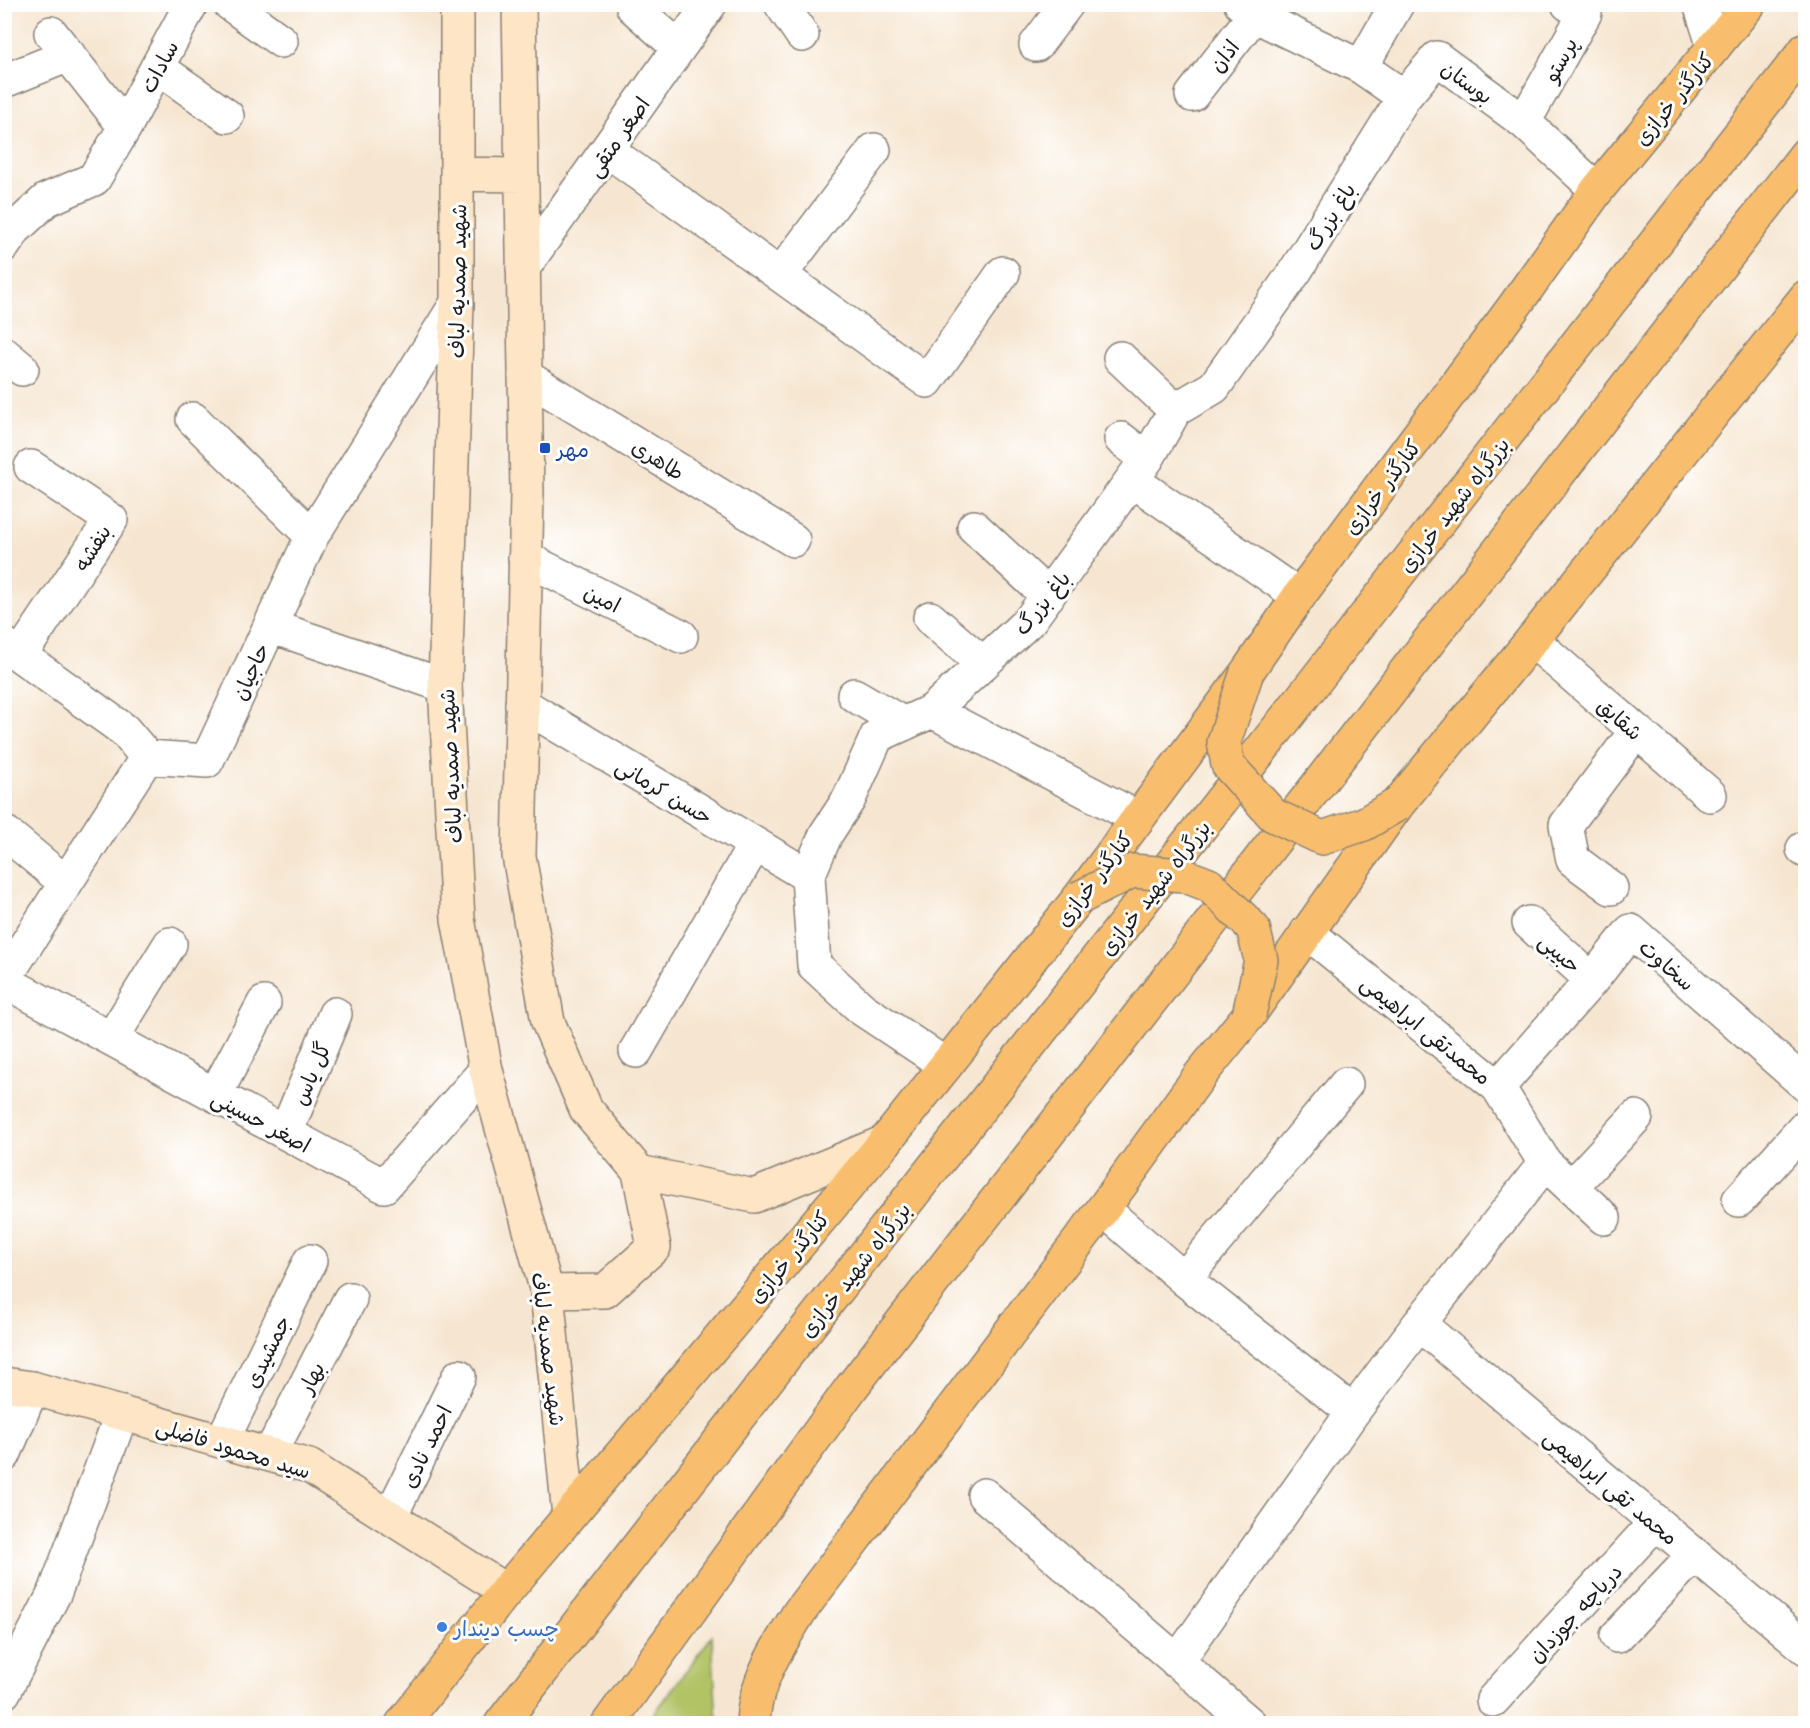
<svg xmlns="http://www.w3.org/2000/svg" width="1810" height="1728" viewBox="0 0 1810 1728" font-family="'Playpen Sans','Playpen Sans Arabic',sans-serif">
  <rect width="100%" height="100%" fill="#fff"/>
  <filter id="ink" filterUnits="userSpaceOnUse"><feTurbulence type="fractalNoise" baseFrequency=".0167" numOctaves="2"/><feDisplacementMap in="SourceGraphic" scale="12" xChannelSelector="R" yChannelSelector="G"/><feConvolveMatrix kernelMatrix="1 2 1 2 8 2 1 2 1" color-interpolation-filters="sRGB"/></filter>
  <filter id="wash" filterUnits="userSpaceOnUse"><feTurbulence type="fractalNoise" baseFrequency=".008" numOctaves="4" result="noise"/><feDisplacementMap in="SourceGraphic" scale="24" xChannelSelector="R" yChannelSelector="G"/><feGaussianBlur stdDeviation="1.35" result="paint"/><feColorMatrix in="noise" values="0 0 0 0 0 0 0 0 0 0 0 0 0 0 0 0 0 1.4 0 .05"/><feComposite in="paint" operator="in"/></filter>
  <g filter="url(#wash)">
    <rect width="100%" height="100%" fill="#f6e6d1"/>
    <!-- green -->
    <path fill="#b2c366" stroke="#677041" stroke-width="1.5" d="M712,1636l5,87h-70z"/>
  </g>
  <g filter="url(#ink)">
    <g fill="none" stroke-linecap="round" stroke-linejoin="round">
      <defs>
        <path id="street" d="M230,4l51,37
          M781,4l21,31
          M1241,4l13,11 107,52 43,30 33,-39 87,64 73,68
          M1700,4l14,43
          M633,7l46,41
          M51,33l74,94
          M1036,45l31,-41
          M157,67l70,49
          M1361,67l36,-63
          M4,81l65,-26
          M1192,95l62,-80
          M1524,122l61,-109 -17,-9
          M607,150l320,231 76,-108
          M4,245l11,-16 31,-29 48,-21 31,-52 66,-123
          M523,268l187,-264
          M780,275l94,-125
          M4,354l18,15
          M1120,358l55,52
          M525,376l268,164
          M193,419l119,117
          M1121,439l26,20
          M1132,480l167,116
          M974,527l74,69
          M525,558l156,78
          M930,618l53,46
          M270,626l175,60
          M1532,640l178,155
          M4,644l120,86 23,27
          M21,654l90,-134 -80,-53
          M854,695l50,29
          M522,704l286,172
          M932,711l206,107
          M7,834l59,49
          M1803,849l3,2
          M1611,888l-38,-28 -7,-35 70,-94
          M1529,923l63,57
          M1307,932l191,155 47,76 59,55
          M4,979l143,-222 60,4 105,-225 145,-233
          M4,981l380,205 102,-116
          M112,1038l58,-94
          M636,1051l119,-207
          M946,1065l-84,-56 -48,-44 -6,-89 18,-42 23,-35 28,-63 55,-25 98,-91 117,-161 28,-49 39,-23 82,-117 108,-173
          M1498,1087l94,-107 39,-49 175,154
          M215,1095l49,-92
          M286,1132l49,-118
          M1571,1187l65,-70
          M1739,1200l67,-74
          M1103,1209l81,70 169,133
          M1184,1279l162,-195
          M1419,1324l387,324
          M222,1441l88,-180
          M270,1454l80,-155
          M4,1455l28,-67
          M984,1495l266,229
          M390,1517l69,-141
          M1617,1636l77,-81
          M1177,1662l176,-250 66,-88 126,-161
          M4,1692l51,-100 67,-179
          M1493,1700l162,-177"/>
        <path id="secondary" d="M457,4v299l-12,383 13,233 28,151 61,222 22,224
          M519,4l8,490 -8,362 29,166 38,87 53,63 115,24 131,-54
          M457,174l65,1
          M547,1292l58,-1 49,-44 -15,-75
          M4,1384l28,4 277,78 197,125"/>
        <path id="primary" d="M402,1724l104,-133 379,-449 194,-244 168,-226 52,-76 214,-288 84,-118 152,-186
          M753,1724c1,-42 26,-79 47,-113l303,-402 98,-135 48,-59 149,-211 134,-164 274,-343"/>
        <path id="highway" d="M501,1724l286,-370 525,-669 494,-636
          M608,1724l243,-336 955,-1234"/>
      </defs>
      <!-- street casing -->
      <use href="#street" stroke="#898176" stroke-width="36"/>
      <!-- secondary casing -->
      <use href="#secondary" stroke="#898176" stroke-width="36"/>
      <!-- primary casing -->
      <use href="#primary" stroke="#898176" stroke-width="36"/>
      <!-- highway casing -->
      <use href="#highway" stroke="#898176" stroke-width="36"/>
      <!-- street -->
      <use href="#street" stroke="#fff" stroke-width="33"/>
      <!-- secondary -->
      <use href="#secondary" stroke="#fde5c5" stroke-width="33"/>
      <!-- primary -->
      <use href="#primary" stroke="#f9be6d" stroke-width="33"/>
      <!-- highway -->
      <use href="#highway" stroke="#f9be6d" stroke-width="33"/>
      <defs>
        <path id="primary-bridge" d="M1247,672l-23,70 4,23 45,50 49,23 42,-14 34,-20
          M1079,898l53,-27 51,4 26,10 44,43 8,32 -12,55"/>
      </defs>
      <!-- primary-bridge casing -->
      <use href="#primary-bridge" stroke="#898176" stroke-width="36" stroke-linecap="butt"/>
      <!-- primary-bridge -->
      <use href="#primary-bridge" stroke="#f9be6d" stroke-width="33"/>
    </g>
  </g>
  <!-- markers -->
  <rect fill="#1a4fb4" stroke="#fff" stroke-width="2" x="539" y="442" width="12" height="12" rx="3"/>
  <circle fill="#3f7fe0" stroke="#fff" stroke-width="2" cx="442" cy="1627" r="6"/>
  <g text-anchor="middle" dominant-baseline="central" stroke-width="6" stroke-linejoin="round" paint-order="stroke">
    <!-- street labels -->
    <g font-size="21" fill="#1c1c1c" stroke="#fff">
      <text transform="translate(1223 55) rotate(-52)">اذان</text>
      <text transform="translate(1559 59) rotate(-61)">پرستو</text>
      <text transform="translate(158 66) rotate(-62)">سادات</text>
      <text transform="translate(1468 81) rotate(36)">بوستان</text>
      <text transform="translate(1673 98) rotate(-51)">کنارگذر خرازی</text>
      <text transform="translate(617 136) rotate(-55)">اصغر متقی</text>
      <text transform="translate(1329 216) rotate(-58)">باغ بزرگ</text>
      <text transform="translate(456 281) rotate(-89)">شهید صمدیه لباف</text>
      <text transform="translate(659 458) rotate(32)">طاهری</text>
      <text transform="translate(1381 486) rotate(-53)">کنارگذر خرازی</text>
      <text transform="translate(1453 504) rotate(-52)">بزرگراه شهید خرازی</text>
      <text transform="translate(91 547) rotate(-58)">بنفشه</text>
      <text transform="translate(603 597) rotate(26)">امین</text>
      <text transform="translate(1041 602) rotate(-51)">باغ بزرگ</text>
      <text transform="translate(249 671) rotate(-65)">حاجیان</text>
      <text transform="translate(1621 718) rotate(41)">شقایق</text>
      <text transform="translate(449 766) rotate(-93)">شهید صمدیه لباف</text>
      <text transform="translate(665 790) rotate(31)">حسن کرمانی</text>
      <text transform="translate(1093 878) rotate(-53)">کنارگذر خرازی</text>
      <text transform="translate(1154 887) rotate(-52)">بزرگراه شهید خرازی</text>
      <text transform="translate(1561 952) rotate(42)">حبیبی</text>
      <text transform="translate(1668 964) rotate(41)">سخاوت</text>
      <text transform="translate(1427 1029) rotate(39)">محمدتقی ابراهیمی</text>
      <text transform="translate(310 1073) rotate(-67)">گل یاس</text>
      <text transform="translate(262 1120) rotate(28)">اصغر حسینی</text>
      <text transform="translate(788 1256) rotate(-50)">کنارگذر خرازی</text>
      <text transform="translate(854 1269) rotate(-52)">بزرگراه شهید خرازی</text>
      <text transform="translate(550 1349) rotate(83)">شهید صمدیه لباف</text>
      <text transform="translate(266 1351) rotate(-64)">جمشیدی</text>
      <text transform="translate(310 1377) rotate(-63)">بهار</text>
      <text transform="translate(425 1446) rotate(-64)">احمد نادی</text>
      <text transform="translate(234 1447) rotate(17)">سید محمود فاضلی</text>
      <text transform="translate(1612 1486) rotate(40)">محمد تقی ابراهیمی</text>
      <text transform="translate(1574 1612) rotate(-47)">دریاچه جوزدان</text>
    </g>
    <!-- transit labels -->
    <g font-size="21" fill="#164399" stroke="#fff" text-anchor="start">
      <text x="557" y="448">مهر</text>
    </g>
    <!-- shop labels -->
    <g font-size="21" fill="#366cbe" stroke="#fff" text-anchor="start">
      <text x="454" y="1627">چسب دیندار</text>
    </g>
  </g>
  <!-- margin -->
  <rect width="1810" height="1728" fill="none" stroke="#fff" stroke-width="24"/>
</svg>
